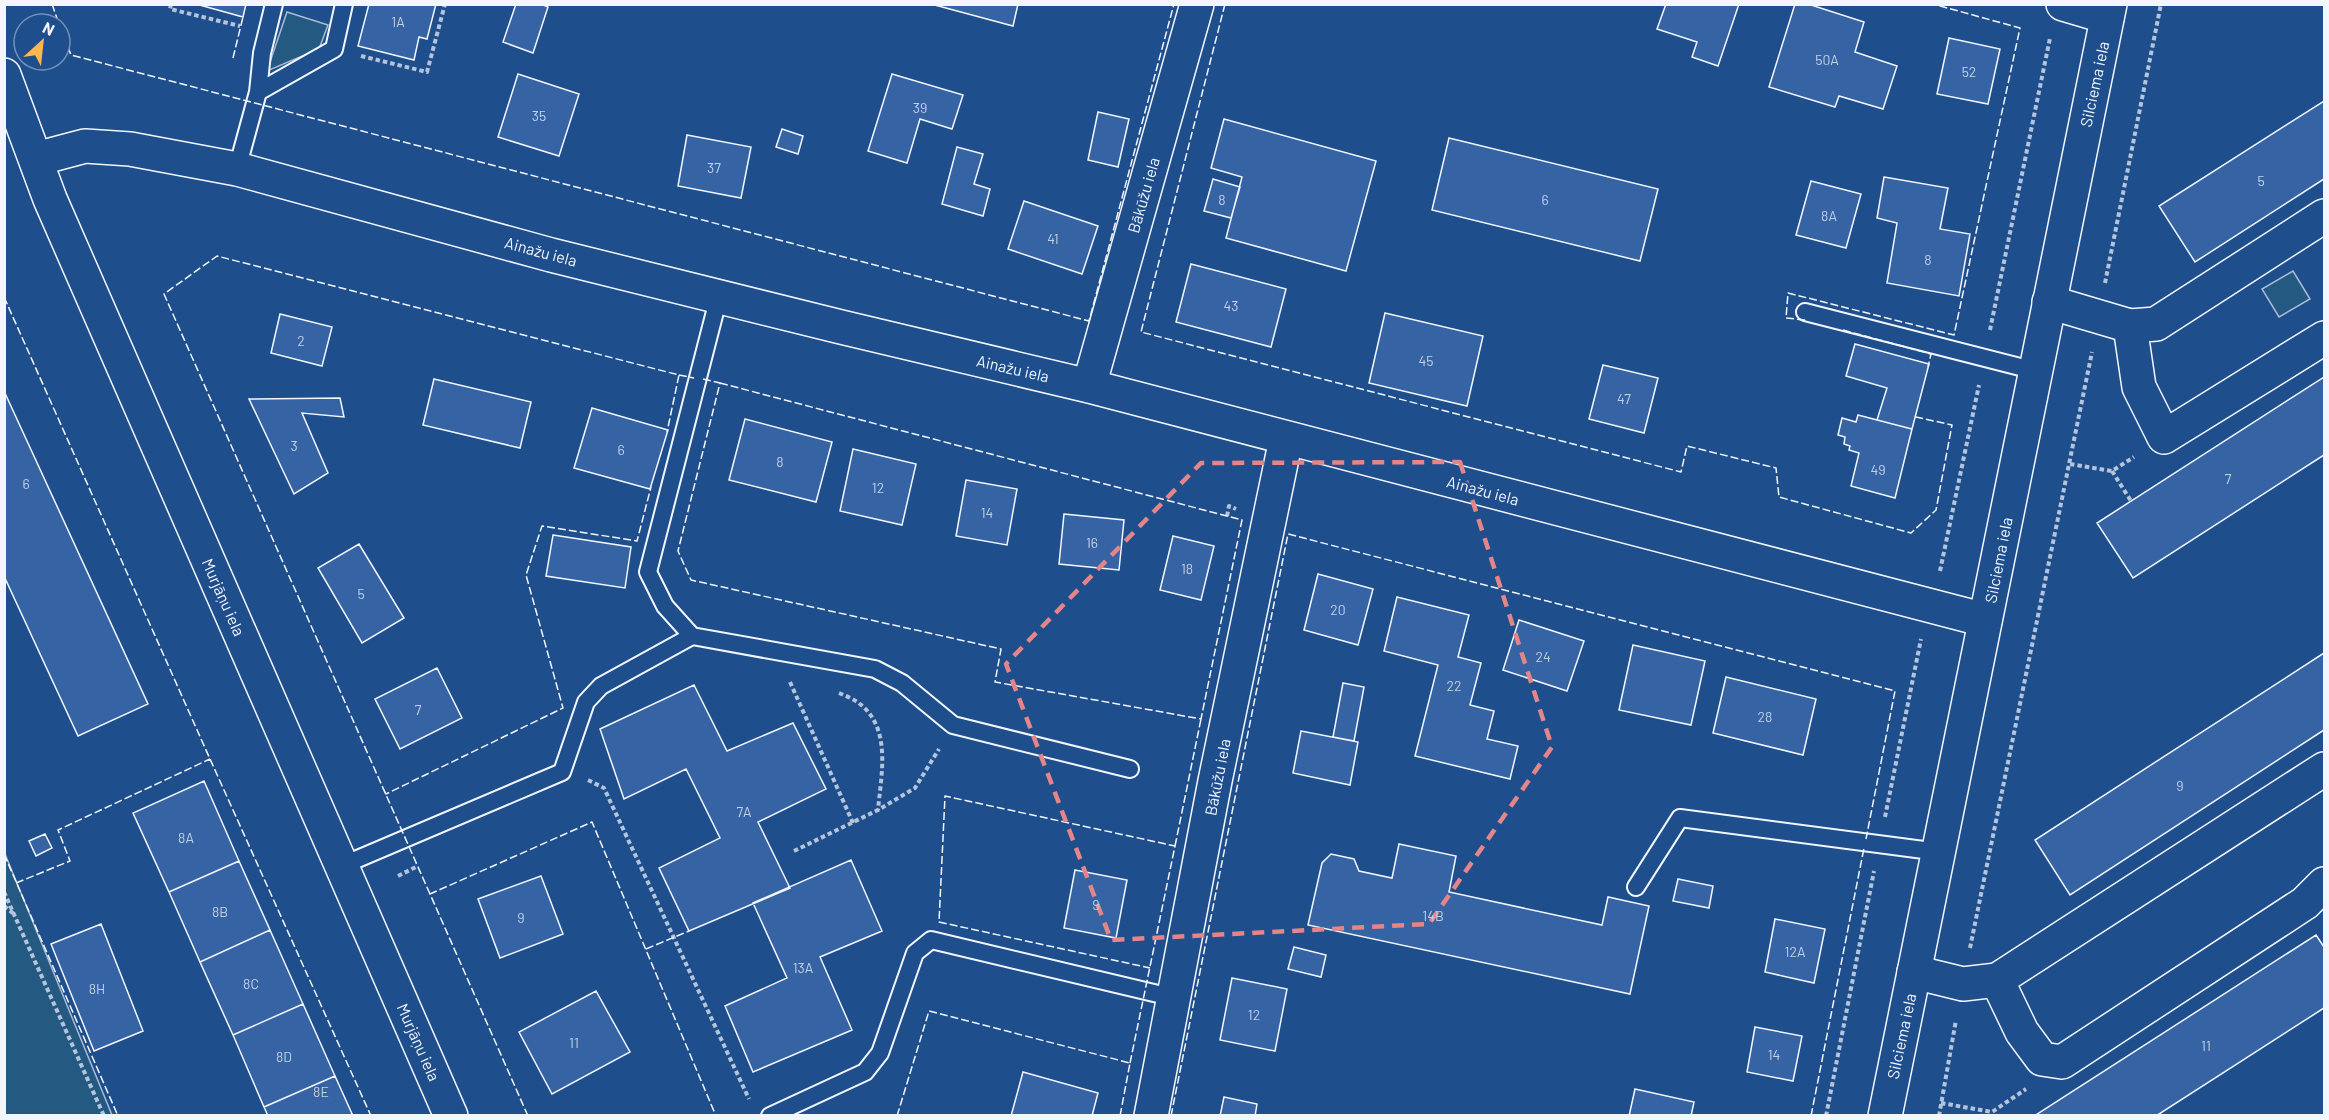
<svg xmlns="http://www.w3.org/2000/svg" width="2329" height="1120" viewBox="0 0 2329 1120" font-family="Barlow,sans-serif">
  <rect width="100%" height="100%" fill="#1f4e8c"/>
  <!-- green -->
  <path fill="#245a82" stroke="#a8bbd7" stroke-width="1.5" d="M287,12l41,13 -9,24 -52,22z
    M2293,271l17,28 -31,18 -17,-28z
    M5,854l107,261h-107z"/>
  <!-- building -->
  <path fill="#3563a3" stroke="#f2f6ff" stroke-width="1.5" d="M196,4h50l-3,13z
    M369,4h67l-9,35 -8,-2 -5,23 -56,-14z
    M516,4h25l7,3 -15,46 -30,-11z
    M931,4h87l-5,22z
    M1666,4h73l-21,62 -26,-9 5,-15 -40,-13z
    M1795,4h13l56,18 -9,30 42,14 -14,43 -44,-13 -4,11 -66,-20z
    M1949,38l51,11 -12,55 -51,-10z
    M518,74l61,20 -20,62 -61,-19z
    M892,74l71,21 -11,34 -32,-10 -13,44 -39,-12z
    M2324,101v78l-129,83 -36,-56z
    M1098,112l31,7 -11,48 -30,-7z
    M1224,119l152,42 -30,110 -120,-33 16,-61 -31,-9z
    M782,129l21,7 -5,18 -22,-7z
    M687,135l64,12 -10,51 -63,-12z
    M1449,138l209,51 -18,72 -208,-51z
    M957,147l26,7 -9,30 16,5 -7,27 -41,-12z
    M1884,177l64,11 -8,41 30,5 -11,62 -72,-13 10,-60 -20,-5z
    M1213,179l27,8 -9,31 -27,-7z
    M1811,181l50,13 -15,54 -50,-13z
    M1024,201l74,25 -16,48 -74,-25z
    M1191,264l95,25 -15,58 -95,-25z
    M1385,313l98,23 -16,70 -98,-23z
    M280,314l52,13 -10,39 -51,-13z
    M1855,344l74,20 -17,65 -35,-9 10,-32 -41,-12z
    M1603,365l55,13 -14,55 -55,-14z
    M2324,377v78l-191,123 -36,-55z
    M434,379l97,23 -11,46 -97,-23z
    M4,391l144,313 -70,32 -74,-160z
    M340,398l4,19 -42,-4 26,60 -34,21 -45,-95z
    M592,408l76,22 -18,59 -76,-21z
    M1858,415l54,14 -17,69 -44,-12 8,-33 -10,-3 1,-4 -6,-2 1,-7 -7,-2 4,-17 14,4z
    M745,419l87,23 -16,60 -87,-22z
    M853,449l63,15 -14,61 -62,-14z
    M966,480l51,9 -10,56 -51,-9z
    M1064,514l60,6 -5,50 -60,-6z
    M553,535l78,12 -6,41 -79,-12z
    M1173,536l41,10 -13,54 -41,-10z
    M359,544l45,74 -42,25 -44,-75z
    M1318,574l55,15 -15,56 -54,-15z
    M1397,597l72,18 -11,42 23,6 -11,42 24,6 -7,28 31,7 -8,33 -95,-23 23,-91 -54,-14z
    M1519,620l65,21 -17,50 -64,-21z
    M1633,645l72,16 -14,64 -72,-15z
    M2324,653v77l-254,165 -35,-55z
    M437,668l25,50 -62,31 -25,-50z
    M1726,677l90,22 -13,56 -90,-22z
    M1343,683l21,4 -10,54 -21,-4z
    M694,685l33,66 66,-28 33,66 -68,33 32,66 -101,43 -30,-63 61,-30 -34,-69 -62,30 -24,-70z
    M1301,731l57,11 -8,43 -57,-12z
    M204,781l35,80 -70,31 -36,-79z
    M45,834l7,14 -16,8 -7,-15z
    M1399,844l57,12 -7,36 153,33 6,-28 41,9 -19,88 -322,-69 14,-62 9,-9 23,5 5,12 33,7z
    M851,860l31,71 -62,26 32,73 -99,42 -28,-66 62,-28 -34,-75z
    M239,861l31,69 -70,32 -31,-70z
    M1075,870l52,10 -11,58 -52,-10z
    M541,876l22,58 -63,24 -22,-59z
    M1678,879l35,7 -4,22 -36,-7z
    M1775,919l50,10 -11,54 -49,-11z
    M101,924l42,107 -49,20 -43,-107z
    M270,930l33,74 -70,31 -33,-73z
    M2316,935l8,12v61l-168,108h-122z
    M1294,947l32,8 -5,22 -33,-8z
    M1232,978l55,11 -12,62 -55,-11z
    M596,991l34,61 -78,42 -33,-62z
    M303,1004l32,72 -71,31 -31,-72z
    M1755,1027l47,9 -9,45 -46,-9z
    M1023,1072l75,21 -6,23h-81z
    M335,1076l18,40h-85l-4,-9z
    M1635,1089l59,13 -3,14h-62z
    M1224,1097l33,7 -2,12h-35z"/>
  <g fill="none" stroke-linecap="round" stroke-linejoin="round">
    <defs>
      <path id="service" d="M258,92l76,-43 10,-45
        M237,169l21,-77 4,-39 12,-49
        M1805,312l231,59
        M692,636l183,33 27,14 51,42 177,44
        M341,866l221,-94 24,-70 15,-16 91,-50 -27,-30 -17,-34 71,-276
        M1636,887l44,-69 259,34
        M770,1116l95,-44 15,-19 35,-100 16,-13 244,58"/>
      <path id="minor" d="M2063,4l44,13
        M36,159l49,-13 45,3 107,20 314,86 290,72 248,59 896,234
        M2049,302l81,24 26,-2 168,-108
        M2130,326l9,61 25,50 160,-99
        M1089,386l108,-382
        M1914,972l49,12 34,-4 327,-211
        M1997,980l25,52 20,27 20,3 243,-159 19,-19
        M1151,1116l64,-335 71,-342"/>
      <path id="tertiary" d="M4,75l46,124 401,917
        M1885,1116l225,-1112"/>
    </defs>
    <!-- service casing -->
    <use href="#service" stroke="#f2f6ff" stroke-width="20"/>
    <!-- minor casing -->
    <use href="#minor" stroke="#f2f6ff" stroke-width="36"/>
    <!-- tertiary casing -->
    <use href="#tertiary" stroke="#f2f6ff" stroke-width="36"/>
    <!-- path -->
    <path stroke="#b3c4dc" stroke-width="4" stroke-dasharray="4.5 3" stroke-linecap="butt" d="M171,4l-1,5 70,17
      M361,56l66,16 18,-68
      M2105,283l56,-279
      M1990,330l60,-292
      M2070,464l42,7 22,-14
      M2112,471l19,30
      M1227,516l2,-10 7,3
      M1940,571l39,-186
      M790,682l63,141
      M839,693c7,3 15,6 21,11 32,25 21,72 18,106
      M588,780l16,8 145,311
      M1885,817l36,-178
      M794,851l84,-41 37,-22 24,-39
      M398,876l18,-9
      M4,892l100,224
      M4,906l10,8
      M1970,948l122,-596
      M1941,1103l51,9 34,-23
      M1826,1116l48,-245
      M1939,1116l17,-96"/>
    <!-- service -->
    <use href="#service" stroke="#1f4e8c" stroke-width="16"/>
    <!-- minor -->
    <use href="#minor" stroke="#1f4e8c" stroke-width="33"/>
    <!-- tertiary -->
    <use href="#tertiary" stroke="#1f4e8c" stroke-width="33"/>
    <!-- fence -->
    <path stroke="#f2f6ff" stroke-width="1.5" stroke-dasharray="8 3" stroke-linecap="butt" d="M52,4l7,20
      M1225,4l-84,328 540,140 6,-26 89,22 3,29 132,36 25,-23 16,-85 -36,-8 1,-3
      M60,26l11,29 1018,266 85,-317
      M233,58l10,-41
      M4,297l206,462 161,357
      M1805,320l-19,-2 2,-25 166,42 66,-307 -87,-24
      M1843,330l88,24 -3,13
      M679,375l15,3
      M703,379l17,4
      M720,383l522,137 -41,199 -206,-37 6,-33 -310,-69 -13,-29z
      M384,790l2,4 177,-86 -37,-133 16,-49 95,15 14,-54
      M1175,846l26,-127
      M4,854l114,262
      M16,883l54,-22 -12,-31 152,-71
      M430,894l-266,-600 53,-38 462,119 -12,57
      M646,949l43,-18
      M1130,1063l45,-217 -230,-50 -6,126 211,46
      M528,1116l-98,-222 162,-72 124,294
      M897,1116l32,-105 201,52 -10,53
      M1171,1116l117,-582 607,157 -29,148
      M1811,1116l53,-268"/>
  </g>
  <!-- marked area -->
  <path fill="none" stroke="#e38589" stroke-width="4.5" stroke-dasharray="12 8" stroke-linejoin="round" d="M1460,462l92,285 -123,177 -318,16 -105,-276 195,-201z"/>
  <g text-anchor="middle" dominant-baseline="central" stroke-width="4.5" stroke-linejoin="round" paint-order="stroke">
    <!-- number labels -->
    <g font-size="14" fill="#c3d1e8">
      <text x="398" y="21">1A</text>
      <text x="1827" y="59">50A</text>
      <text x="1969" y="71">52</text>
      <text x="920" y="107">39</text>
      <text x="539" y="115">35</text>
      <text x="714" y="167">37</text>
      <text x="2261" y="180">5</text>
      <text x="1222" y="199">8</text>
      <text x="1545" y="199">6</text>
      <text x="1829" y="215">8A</text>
      <text x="1053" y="238">41</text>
      <text x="1928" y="259">8</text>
      <text x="1231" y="305">43</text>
      <text x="301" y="340">2</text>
      <text x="1426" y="360">45</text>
      <text x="1624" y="398">47</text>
      <text x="294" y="445">3</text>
      <text x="621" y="449">6</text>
      <text x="780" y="461">8</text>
      <text x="1878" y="469">49</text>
      <text x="2228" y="478">7</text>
      <text x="26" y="483">6</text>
      <text x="878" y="487">12</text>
      <text x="987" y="512">14</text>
      <text x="1092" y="542">16</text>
      <text x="1187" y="568">18</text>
      <text x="361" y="593">5</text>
      <text x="1338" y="609">20</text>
      <text x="1543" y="656">24</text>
      <text x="1454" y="685">22</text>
      <text x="418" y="709">7</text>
      <text x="1765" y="716">28</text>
      <text x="2180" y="785">9</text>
      <text x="744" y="811">7A</text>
      <text x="186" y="837">8A</text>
      <text x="1096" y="904">9</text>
      <text x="220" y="911">8B</text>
      <text x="1433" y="915">14B</text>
      <text x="521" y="917">9</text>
      <text x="1795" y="951">12A</text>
      <text x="803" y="967">13A</text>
      <text x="251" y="983">8C</text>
      <text x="97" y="988">8H</text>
      <text x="1254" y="1014">12</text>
      <text x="574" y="1042">11</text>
      <text x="2206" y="1045">11</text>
      <text x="1774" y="1054">14</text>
      <text x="284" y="1056">8D</text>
      <text x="321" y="1091">8E</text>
    </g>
    <!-- street labels -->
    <g font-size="16" fill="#f2f6ff" stroke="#1f4e8c">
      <text transform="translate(2094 84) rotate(-78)">Silciema iela</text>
      <text transform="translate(1143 195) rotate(-74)">Bākūžu iela</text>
      <text transform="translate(541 251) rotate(15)">Ainažu iela</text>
      <text transform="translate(1013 368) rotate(13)">Ainažu iela</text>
      <text transform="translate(1483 490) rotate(15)">Ainažu iela</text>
      <text transform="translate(1998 560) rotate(-79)">Silciema iela</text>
      <text transform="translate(224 597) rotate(66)">Murjāņu iela</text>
      <text transform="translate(1217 777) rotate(-79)">Bākūžu iela</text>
      <text transform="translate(1901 1036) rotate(-78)">Silciema iela</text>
      <text transform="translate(419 1042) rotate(66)">Murjāņu iela</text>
    </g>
  </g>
  <!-- border -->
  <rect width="2329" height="1120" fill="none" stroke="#f2f6ff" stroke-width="12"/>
  <!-- north arrow -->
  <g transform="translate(42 42) rotate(27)"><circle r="28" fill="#1f4e8c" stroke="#7391ba" stroke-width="1.5"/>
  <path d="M0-4.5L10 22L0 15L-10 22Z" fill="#ffb74d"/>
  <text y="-9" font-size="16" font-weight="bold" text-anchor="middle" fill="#f2f6ff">N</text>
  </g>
</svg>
